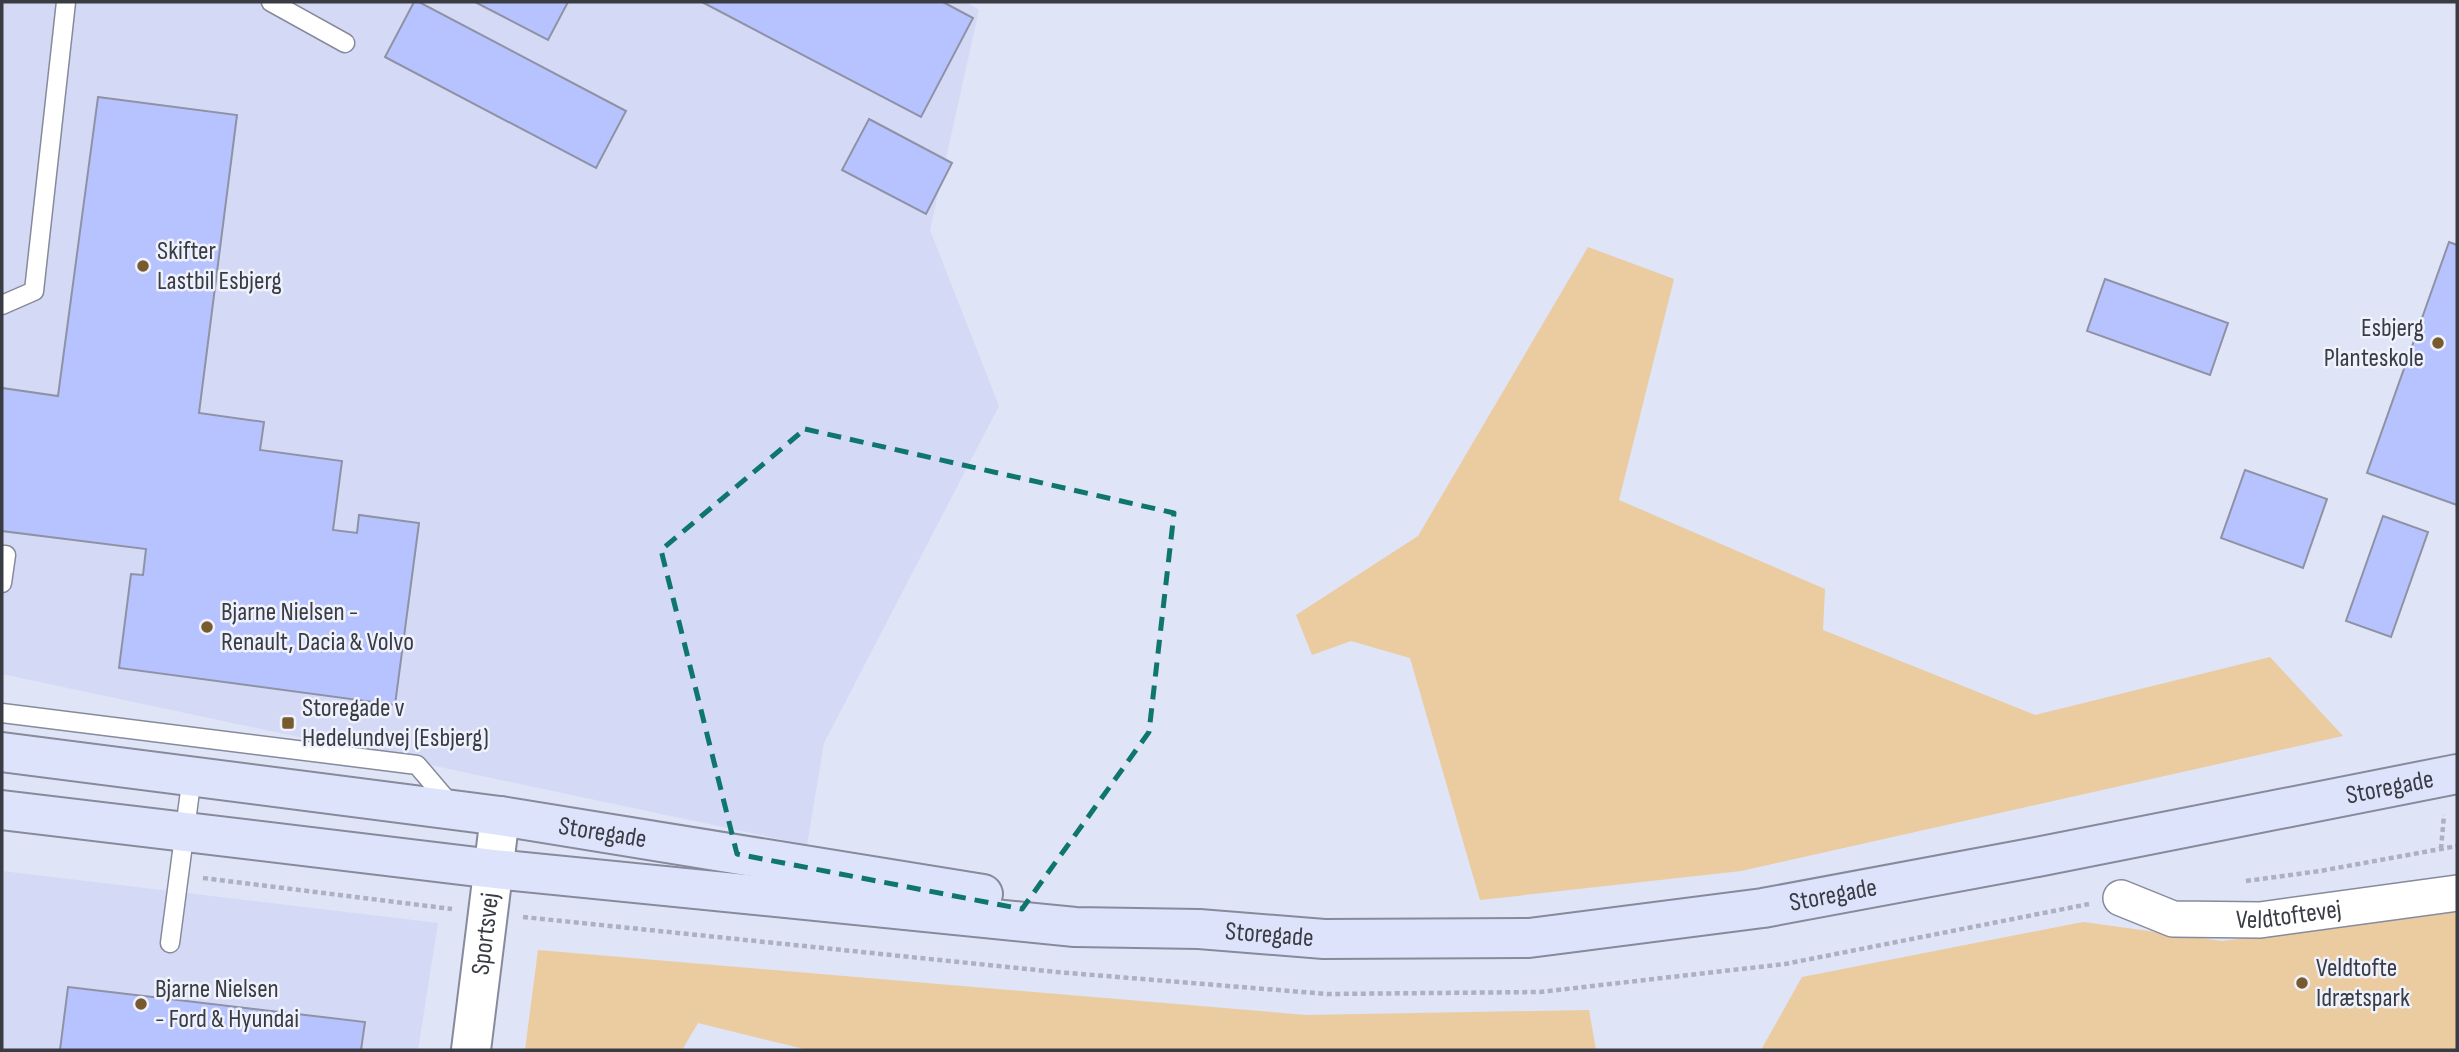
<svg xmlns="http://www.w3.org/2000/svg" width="2459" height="1052" viewBox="0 0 2459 1052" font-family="'Sofia Sans Condensed',sans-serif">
  <rect width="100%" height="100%" fill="#dfe4f7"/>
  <!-- built -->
  <path fill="#d4daf5" d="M2,2h964l13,8 -49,220 69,176 -175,337 -17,102 -805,-171z
    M2,871l436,52 -20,127h-416z"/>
  <!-- green -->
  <path fill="#ebcba0" d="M1588,247l86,32 -55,221 206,89 -2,41 212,85 235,-58 73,79 -602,135 -261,29 -70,-242 -59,-17 -39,14 -16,-40 122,-79z
    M2457,912v138h-696l41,-73 281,-55 139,19z
    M538,950l768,65 283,-5 7,40h-788l-110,-27 -16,27h-157z"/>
  <!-- building -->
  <path fill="#b7c3fe" stroke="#8e92a4" stroke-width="2" d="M414,2h5l207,109 -30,57 -211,-111z
    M475,2h93l-20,38z
    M702,2h241l30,16 -52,99z
    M98,97l139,18 -38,298 65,9 -4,28 82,11 -9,69 24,3 2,-18 60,8 -24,182 -276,-37 12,-94 12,1 3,-26 -144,-18v-143l56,8z
    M869,119l83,44 -26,51 -84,-44z
    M2449,242l8,3v260l-90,-32z
    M2105,279l123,44 -18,52 -123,-44z
    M2245,470l82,29 -24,69 -82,-30z
    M2383,516l45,16 -37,105 -45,-16z
    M68,987l297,35 -4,28h-301z"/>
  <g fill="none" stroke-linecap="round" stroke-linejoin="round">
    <defs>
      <path id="service" d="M271,2l74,41
        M2,305l32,-14 32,-289
        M2,555h4l-4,28
        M2,713l415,52 35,41
        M170,943l22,-167"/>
      <g id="minor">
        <path id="s1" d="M2121,898l52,21 87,1 197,-27"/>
      </g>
      <g id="tertiary">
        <path id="s2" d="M471,1050l29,-234"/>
      </g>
      <g id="secondary">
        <path id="s3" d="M2,752l498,64 483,78"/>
        <path id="s4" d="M2,810l492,59 581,58 124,2 125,10 205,-1 234,-30 274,-51 420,-83"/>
      </g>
    </defs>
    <!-- service casing -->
    <use href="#service" stroke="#868a9b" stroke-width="21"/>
    <!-- minor casing -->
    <use href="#minor" stroke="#868a9b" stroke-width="38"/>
    <!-- tertiary casing -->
    <use href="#tertiary" stroke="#868a9b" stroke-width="42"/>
    <!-- secondary casing -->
    <use href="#secondary" stroke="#868a9b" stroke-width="42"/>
    <!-- path -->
    <path stroke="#acb0c0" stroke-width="4.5" stroke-dasharray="5 3.5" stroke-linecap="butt" d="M2441,849l3,-34
      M203,878l249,31
      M2246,881l74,-10 137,-25
      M523,917l533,55 271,22 213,-2 245,-28 304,-60"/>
    <!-- service -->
    <use href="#service" stroke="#fff" stroke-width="18"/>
    <!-- minor -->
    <use href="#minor" stroke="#fff" stroke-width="35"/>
    <!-- tertiary -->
    <use href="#tertiary" stroke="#fff" stroke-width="38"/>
    <!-- secondary -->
    <use href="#secondary" stroke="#dee3fc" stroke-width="38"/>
  </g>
  <!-- marked area -->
  <path fill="none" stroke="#0f766e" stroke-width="5" stroke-dasharray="14 9" stroke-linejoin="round" d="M805,429l369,84 -25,219 -127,177 -285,-55 -76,-304z"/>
  <!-- markers -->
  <g fill="#785a2f" stroke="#eff2fd" stroke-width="2.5">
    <circle cx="143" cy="266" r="7"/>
    <circle cx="2438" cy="343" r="7"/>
    <circle cx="207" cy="627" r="7"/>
    <rect x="281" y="716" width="14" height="14" rx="3.5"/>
    <circle cx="2302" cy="983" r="7"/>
    <circle cx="141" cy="1004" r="7"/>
  </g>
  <g text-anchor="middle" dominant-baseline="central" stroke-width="5" stroke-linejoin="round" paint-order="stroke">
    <!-- poi labels -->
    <g font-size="26" fill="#3a3c44" stroke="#eff2fd" text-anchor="start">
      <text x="157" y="251">Skifter<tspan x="157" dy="30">Lastbil Esbjerg</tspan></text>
      <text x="2424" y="328" text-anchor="end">Esbjerg<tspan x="2424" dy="30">Planteskole</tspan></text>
      <text x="221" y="612">Bjarne Nielsen -<tspan x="221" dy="30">Renault, Dacia &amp; Volvo</tspan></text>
      <text x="302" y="708">Storegade v<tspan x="302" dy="30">Hedelundvej (Esbjerg)</tspan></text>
      <text x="2316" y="968">Veldtofte<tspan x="2316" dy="30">Idrætspark</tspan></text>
      <text x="155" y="989">Bjarne Nielsen<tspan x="155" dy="30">- Ford &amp; Hyundai</tspan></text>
    </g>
    <!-- street labels -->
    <g font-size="26" fill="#3a3c44" stroke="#eff2fd">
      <text stroke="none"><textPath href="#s4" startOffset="2408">Storegade</textPath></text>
      <text stroke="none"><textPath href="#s3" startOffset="606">Storegade</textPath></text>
      <text stroke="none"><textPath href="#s4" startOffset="1841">Storegade</textPath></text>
      <text stroke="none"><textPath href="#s1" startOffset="172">Veldtoftevej</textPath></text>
      <text stroke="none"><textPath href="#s2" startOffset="117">Sportsvej</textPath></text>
      <text stroke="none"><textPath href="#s4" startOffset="1274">Storegade</textPath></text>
    </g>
  </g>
  <!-- border -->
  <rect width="2459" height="1052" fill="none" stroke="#3a3c44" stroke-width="7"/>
</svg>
